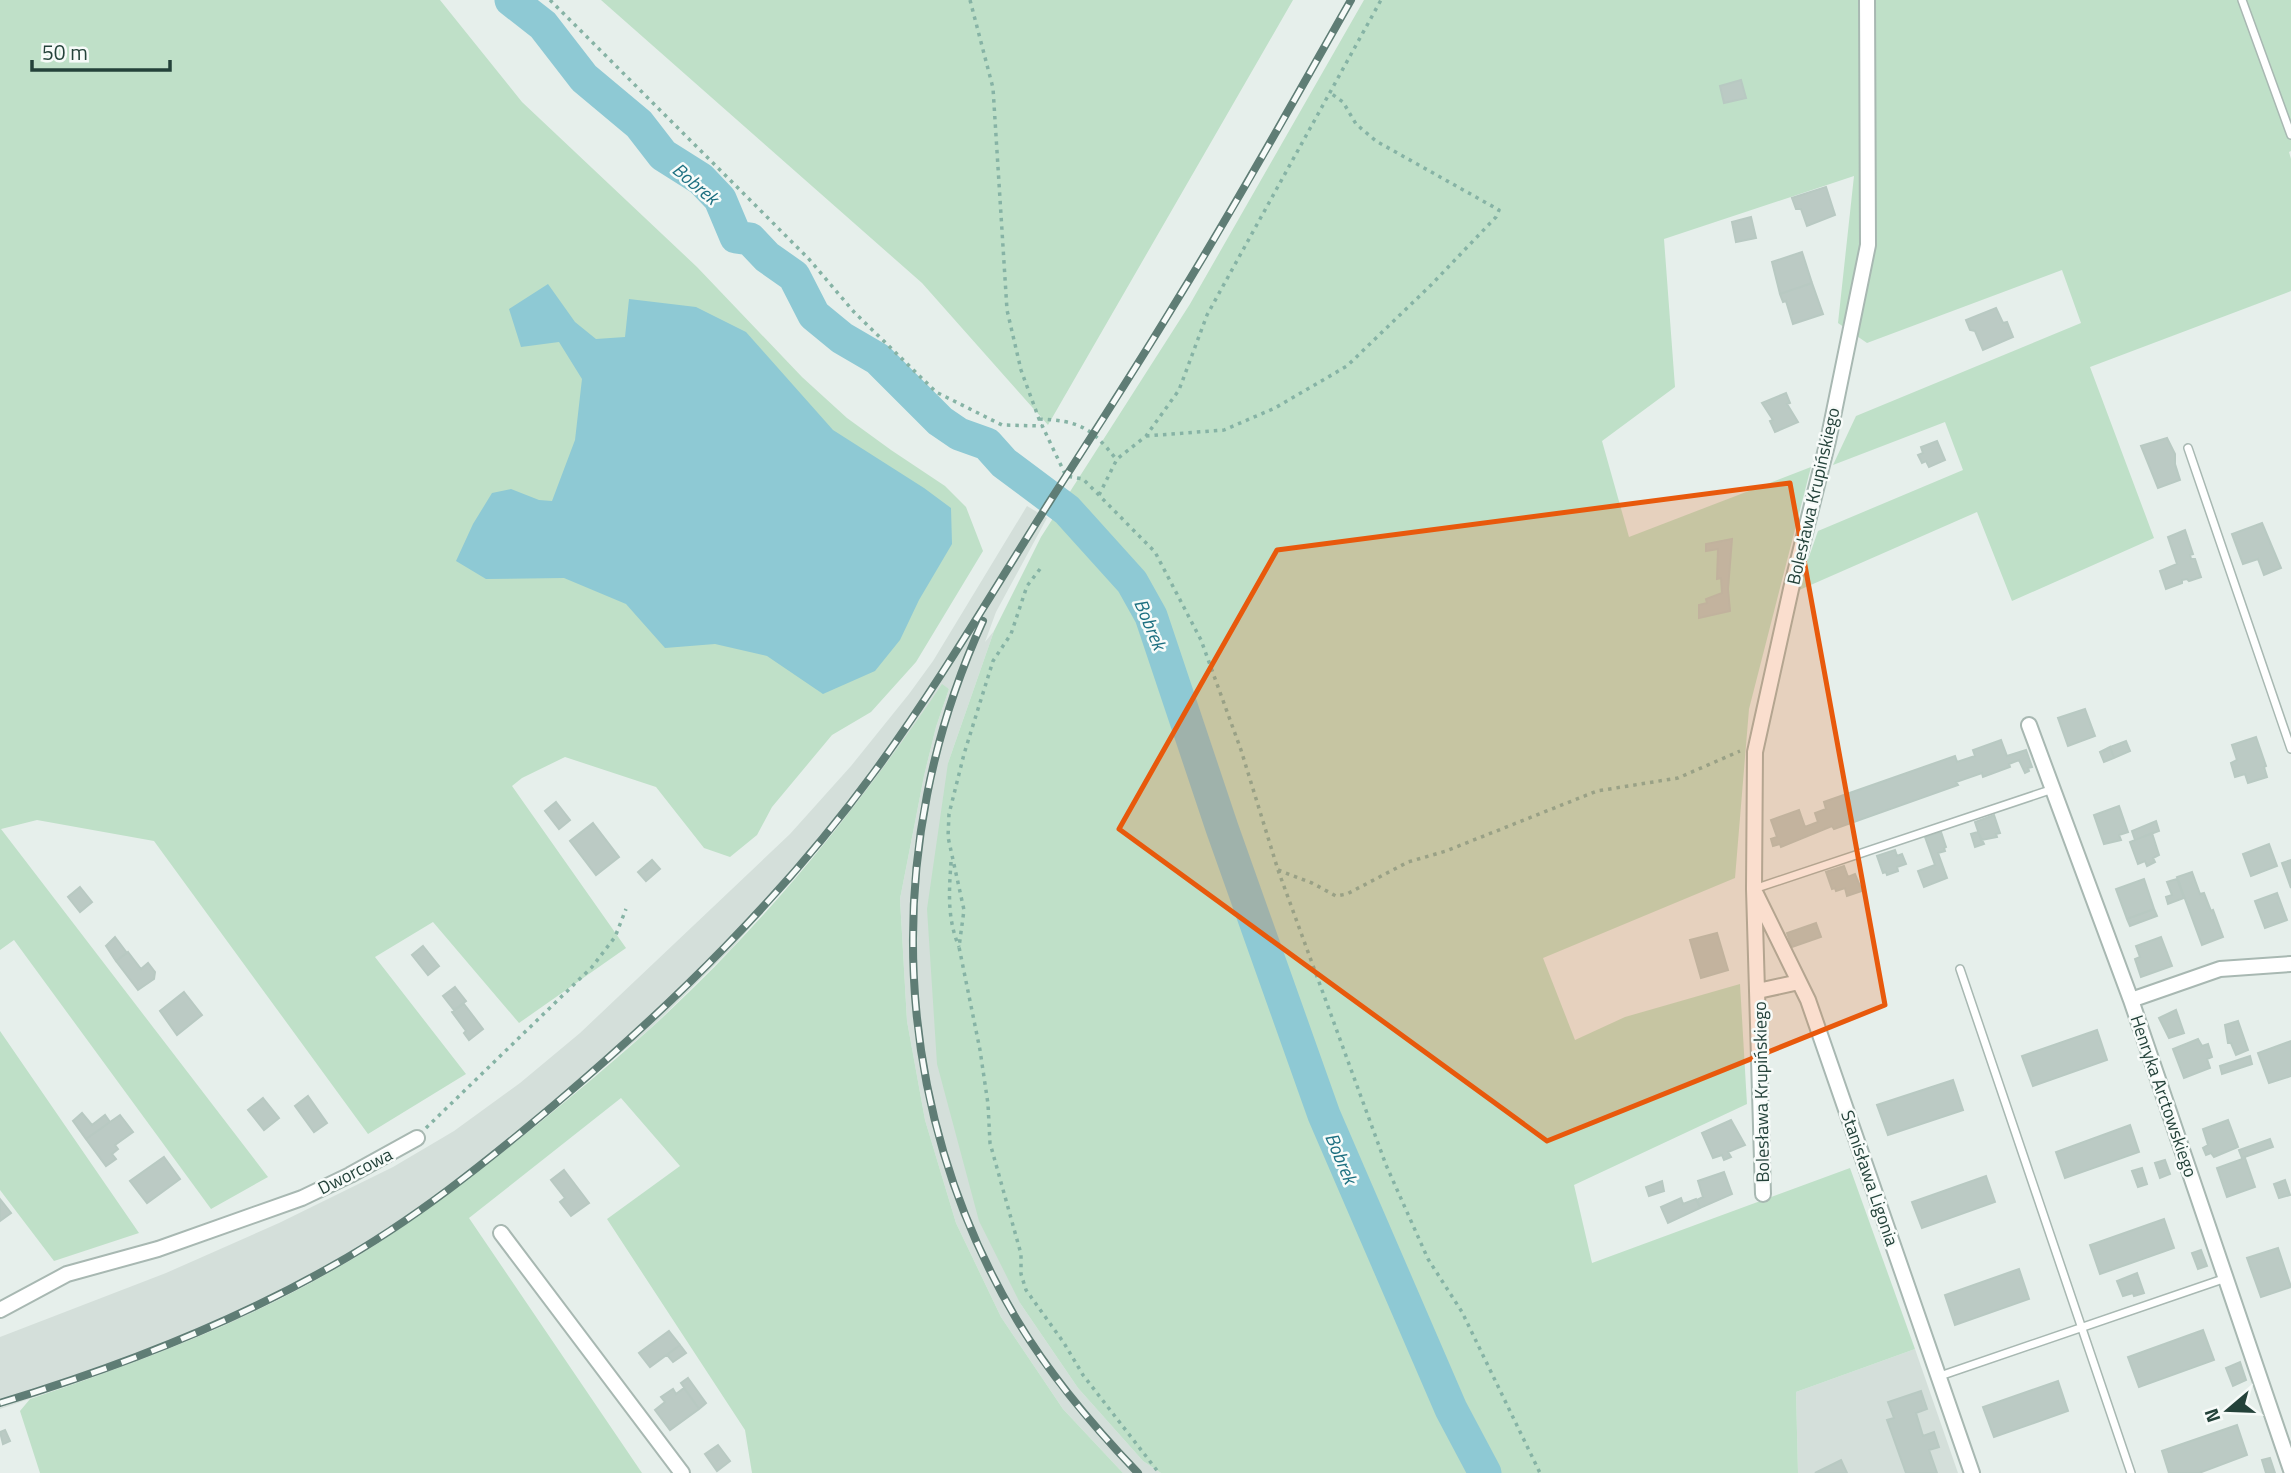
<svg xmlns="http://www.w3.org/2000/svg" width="2291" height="1473" viewBox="0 0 2291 1473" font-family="'Titillium Web',sans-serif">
  <rect width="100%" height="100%" fill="#e6efeb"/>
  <!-- built -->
  <path fill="#d4dfda" d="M1027,506l20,12 -51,94 -11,30 9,-11 -46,132 72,540 58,85 65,73 18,12h-38l-60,-64 -62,-92 -45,-94 -31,-103 -18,-99 -7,-122 24,-123 12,-49 13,-38 -7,-4 -53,78 -29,38 -127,146 -82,81 -202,167 -118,77 -89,46 -106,44 -136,47v-72l166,-64 113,-50 114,-56 61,-36 66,-48 60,-50 210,-199 61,-68 58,-72 24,-33z
    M1915,1349l43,124h-160l-2,-81z"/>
  <!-- green -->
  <path fill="#bfe0c8" d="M0,0h440l82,102 175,165 105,110 45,41 44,32 54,36 21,21 17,44 -67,111 -45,50 -39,23 -60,72 -15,28 -27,22 -26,-9 -48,-61 -91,-30 -43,21 -10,8 114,162 -107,75 -86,-101 -58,35 91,117 -98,60 -214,-293 -117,-21 -36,9 267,348 -57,32 -197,-269 -14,10z
    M601,0h692l-245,425 -126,-142z
    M1364,0h927v151l-2,1 2,7v132l-201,76 64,171 -142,63 -35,-89 -180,79 21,-60 145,-61 -18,-48 -112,43 23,-49 225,-93 -19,-53 -195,73 -29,-20 16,-147 -190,63 11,148 -73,54 27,96 182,-70 -62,242 -14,169 -192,80 32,82 50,-23 115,-33 7,120 -173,81 18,78 258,-95 65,181 -119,43 2,81h-637l-18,-12 -65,-73 -58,-85 -41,-82 -42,-157 -10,-155 21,-146 46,-132 47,-94 149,-233z
    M942,684l7,5 -13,38 -12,49 -24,123 7,122 18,99 31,103 45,94 62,92 60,64h-371l-7,-43 -138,-211 73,-53 -59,-68 -152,120 173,255h-602l-20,-62 10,-12c103,-35 206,-73 300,-127 75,-42 141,-94 208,-148 38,-31 76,-63 113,-96 111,-101 207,-219 291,-344z
    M0,1031l139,202 -85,28 -54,-71z"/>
  <!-- water -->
  <path fill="#8ec9d4" d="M548,284l27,38 21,17 29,-2 4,-38 67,8 50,25 87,98 91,58 27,20 1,36 -33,56 -19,40 -25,31 -52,23 -56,-38 -52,-12 -50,4 -39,-44 -62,-26 -78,1 -30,-18 17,-37 19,-31 19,-4 28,11 13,1 23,-61 7,-61 -23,-37 -38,5 -12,-38z"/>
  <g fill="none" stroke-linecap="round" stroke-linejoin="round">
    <!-- river -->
    <path stroke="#8ec9d4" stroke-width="33" d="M511,0l32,25 41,53 55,46 24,31 38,24 19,20 16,38 14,2 17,18 27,19 20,39 28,23 36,21 62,62 19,13 28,10 17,19 63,47 65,72 19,34 71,212 102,287 127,294 34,64"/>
  </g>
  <!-- building -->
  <path fill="#bbcac4" stroke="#b8c9c2" stroke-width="2" d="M1741,80l5,18 -22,5 -4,-17z
    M1826,187l9,28 -28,11 -6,-17h-5l-4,-11z
    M1751,217l5,21 -20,4 -4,-20z
    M1802,252l10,31 -32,11 -8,-32z
    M1812,283l11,31 -30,10 -7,-23 -3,1 -3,-8z
    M1996,308l7,15 4,-1 6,15 -30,13 -8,-19 -5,-1 -4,-10z
    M1786,393l4,10 -3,1 11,18 -23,10 -5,-11 3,-1 -11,-17z
    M2167,438l8,16v10l5,16 -22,8 -17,-42z
    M1937,441l8,19 -16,7 -3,-6 -4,2 -4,-8 5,-2 -2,-6z
    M2262,523l19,45 -17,7 -6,-16 -15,5 -11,-30z
    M2185,530l8,24 -3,1 1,4h4l6,18 -12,4 -2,-2 -5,1v3l-16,6 -6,-18 17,-7 -9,-27z
    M1732,539l-4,50 2,22 -31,7v-13l8,-2 -1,-4 16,-6 -1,-15 -4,1 1,-30 -12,2v-7z
    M2085,709l10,27 -27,10 -10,-28z
    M2256,737l10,29 -2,1 3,10 -19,6 -3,-9 -10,3 -4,-14 6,-3 -5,-15z
    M2001,740l6,16 19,-6 6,17 -4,1 1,3 -4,2 -6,-13 -10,4 1,3 -27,10 -1,-4 -26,9 2,3 -124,44 -2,-3 -51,21 -1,-3 -7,2 -2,-7 6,-2 -6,-17 28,-10 6,17 13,-5 -3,-9 11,-4 -2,-7 131,-46 2,6 18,-6 -2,-6z
    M2126,741l4,10 -16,7 -4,-11z
    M2110,747l4,11 -10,4 -4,-10z
    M556,802l14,18 -11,9 -14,-18z
    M2119,806l9,26 -9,3 2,5 -17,4 -10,-29z
    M1994,815l6,18 -4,1 1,3 -16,3 -6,-18z
    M2156,821l3,10 -24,9 -3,-9z
    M593,823l26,34 -23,18 -26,-34z
    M1941,832l5,15 -2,1 1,3 -7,2 9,25 -23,9 -6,-16 17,-6 -10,-28z
    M1978,832l6,12 -9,3 -4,-13z
    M2152,833l7,22 -6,3 2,4 -8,4 -2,-5 -7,3 -8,-22z
    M2269,844l8,22 -26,10 -8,-22z
    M1895,850l2,6 5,-2 4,10 -9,3 1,4 -11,4 -1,-3 -3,1 -6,-17z
    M652,860l8,9 -14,12 -8,-9z
    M2291,860v28l-9,-25z
    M1844,866l4,11 7,-3 7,17 -15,5 -2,-8 -9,3 -1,-3 -3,1 -6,-17z
    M2192,872l8,22 4,-1 7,18 2,-1 10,27 -21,8 -25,-68z
    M2144,879l10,30 -27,10 -11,-30z
    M2177,879l7,19 -16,6 -2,-7 6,-2 -5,-13z
    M80,887l12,15 -12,10 -12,-15z
    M2277,893l10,27 -22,8 -10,-27z
    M2154,909l3,7 -27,10 -3,-7z
    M1816,923l5,14 -29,10 -5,-14z
    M1717,933l11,37 -27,8 -11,-38z
    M115,937l12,16 -11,8 -10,-15z
    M2161,937l11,29 -31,11 -6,-18 5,-2 -4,-11z
    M423,946l16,20 -11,9 -16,-20z
    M128,952l13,17 7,-6 7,9 -1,7 -16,11 -22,-29z
    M455,987l11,14 -12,9 -11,-14z
    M184,992l18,23 -25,20 -17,-24z
    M464,1004l19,25 -14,11 -5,-7 2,-2 -14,-19z
    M2176,1010l8,23 -15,5 -10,-20z
    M2238,1021l10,29 -12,5 -5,-12h-3l-3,-18z
    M2097,1030l10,30 -74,26 -11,-30z
    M2198,1039l4,7 6,-2 4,13 -5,2 3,9 -26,10 -11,-29z
    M2291,1041v35l-22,7 -11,-30z
    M2250,1056l2,8 -30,10 -2,-8z
    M1953,1080l10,30 -75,25 -11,-30z
    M308,1096l19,27 -13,9 -19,-26z
    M263,1098l16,20 -15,12 -16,-20z
    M82,1113l10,12 13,-10 5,7 -24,17 -13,-18z
    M120,1115l13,17 -18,13 3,4 -6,5 4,5 -10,7 -20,-27z
    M1731,1120l14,25 -17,7 3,5 -7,3 -2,-5 -9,3 -11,-25z
    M2228,1120l10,27 -24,10 -3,-4 -5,2 -3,-7 5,-3 -5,-16z
    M2130,1125l9,27 -74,26 -9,-26z
    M2270,1139l3,8 -31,11 -3,-8z
    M164,1157l16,22 -33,24 -17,-22z
    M2245,1158l10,29 -28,10 -10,-29z
    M2165,1160l5,14 -10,4 -5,-15z
    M2142,1168l5,16 -9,3 -6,-16z
    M564,1170l25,33 -18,13 -11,-14 5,-4 -14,-18z
    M1724,1172l8,22 -32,14 -3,-8 6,-3 -5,-16z
    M1986,1176l9,26 -73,26 -10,-26z
    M2285,1180l5,15 -11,3 -5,-14z
    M1662,1181l2,10 -15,5 -3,-9z
    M1681,1198l2,6 13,-5 4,9 -32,15 -7,-16z
    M0,1199l11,14 -11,8z
    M2164,1219l10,29 -74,26 -10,-29z
    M2278,1248l13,39 -30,10 -14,-39z
    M2201,1250l6,16 -9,3 -6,-16z
    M2019,1269l10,30 -74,26 -10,-30z
    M2137,1273l7,20 -10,3 -1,-3 -10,3 -6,-15z
    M2203,1330l11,30 -75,27 -11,-30z
    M669,1331l11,14 -30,22 -11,-14z
    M680,1345l6,8 -13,9 -6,-7z
    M2240,1362l6,18 -13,6 -7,-18z
    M688,1378l18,25 -7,6 -18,-26z
    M2058,1381l10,30 -74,26 -11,-30z
    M684,1388l15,21 -29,21 -15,-20 10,-8 -4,-5 12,-8 3,5z
    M1921,1391l6,18 -11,4 7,23 11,-4 5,15 -10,3 8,23h-31l-19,-53 7,-2 -6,-16z
    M2237,1425l10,30 -48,18h-30l-7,-22z
    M5,1430l5,11 -7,3 -3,-12z
    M718,1445l12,16 -13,10 -12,-17z
    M2270,1458l5,15h-9l-4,-13z
    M1841,1460l6,13h-32z"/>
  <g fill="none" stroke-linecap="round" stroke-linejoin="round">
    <defs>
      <path id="service" d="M2242,0l49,135
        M2188,448l103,301
        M1754,889l299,-100
        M1960,969l171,504
        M1940,1376l286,-98"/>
      <path id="minor" d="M2029,725l102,275 160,470
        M1756,894l52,106 164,473
        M1758,991l41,-9
        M2131,1000l89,-31 71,-5
        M1763,1194l-9,-305 1,-137 36,-163 37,-148 40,-196 -1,-245
        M501,1233l181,240
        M0,1310l67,-36 91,-25 144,-51 48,-23 67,-37"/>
    </defs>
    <!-- service casing -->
    <use href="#service" stroke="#a8b8b2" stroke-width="10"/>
    <!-- minor casing -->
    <use href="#minor" stroke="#a8b8b2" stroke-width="18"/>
    <!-- path -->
    <path stroke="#86b3a5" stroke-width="3.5" stroke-dasharray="3.5 5" stroke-linecap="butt" d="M550,0l258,258 46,54 82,80 66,33 40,1
      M970,0l23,88 14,222 14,60 18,49 27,57 17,3 72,73 46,88 40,110 37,120 108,295 42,94 34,53 78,161
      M1039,419c40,2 52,8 77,40
      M1146,436l78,-6 51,-22 72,-42 84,-81 65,-68 3,-7 -123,-69 -20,-17 -13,-22 -14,-10
      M1099,495l18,-36 29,-23 33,-46 28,-75 174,-315
      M1040,569l-13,17 -16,48 -18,27 -29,93 -15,60 -1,23 16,73 -5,37 21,103 8,54 2,39 31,111v20l5,16 38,53 19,32 76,98
      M951,862c-2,30 -4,56 8,85
      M1278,870l34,13 24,13 11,-2 61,-32 38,-11 151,-60 81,-13 62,-27
      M426,1128l166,-161 23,-30 11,-28"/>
    <!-- service -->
    <use href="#service" stroke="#fff" stroke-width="7"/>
    <!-- minor -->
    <use href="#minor" stroke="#fff" stroke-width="14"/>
    <defs>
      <path id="rail" d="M983,621c-103,225 -93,486 34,699 34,57 76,106 121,153
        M0,1403c116,-35 229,-78 334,-138 80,-45 151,-102 220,-160 118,-100 229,-208 321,-334 63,-86 118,-180 175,-270 42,-65 84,-130 124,-196 62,-100 119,-203 177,-305"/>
    </defs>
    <!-- rail casing -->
    <use href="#rail" stroke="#5f7d75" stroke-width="8"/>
    <!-- rail -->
    <use href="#rail" stroke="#f7fbf9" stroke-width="5" stroke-dasharray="16" stroke-linecap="butt"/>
  </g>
  <!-- marked area -->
  <path fill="#e8590c" fill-opacity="0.2" stroke="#e8590c" stroke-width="5" stroke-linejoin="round" d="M1790,483l95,522 -338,136 -428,-312 158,-279z"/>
  <g text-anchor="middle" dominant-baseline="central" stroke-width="5" stroke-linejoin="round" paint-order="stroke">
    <!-- street labels -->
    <g font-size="18" fill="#24423a" stroke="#f7fbf9">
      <text transform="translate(1813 496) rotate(-77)">Bolesława Krupińskiego</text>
      <text transform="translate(1761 1092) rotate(-91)">Bolesława Krupińskiego</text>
      <text transform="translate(2164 1096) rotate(71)">Henryka Arctowskiego</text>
      <text transform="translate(355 1171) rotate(-27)">Dworcowa</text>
      <text transform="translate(1870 1178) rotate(71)">Stanisława Ligonia</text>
    </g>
    <!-- water labels -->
    <g font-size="19" font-style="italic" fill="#1c6f80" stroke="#f7fbf9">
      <text transform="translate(696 183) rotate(40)">Bobrek</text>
      <text transform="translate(1151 624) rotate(67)">Bobrek</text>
      <text transform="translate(1342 1158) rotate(67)">Bobrek</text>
    </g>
  </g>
  <!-- north arrow -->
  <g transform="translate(2228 1410) rotate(251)" stroke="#f7fbf9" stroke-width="5" paint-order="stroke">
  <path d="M0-5L12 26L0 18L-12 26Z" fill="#24423a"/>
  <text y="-10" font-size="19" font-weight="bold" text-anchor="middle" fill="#24423a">N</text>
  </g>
  <!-- scale -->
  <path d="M32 60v10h138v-10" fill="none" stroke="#24423a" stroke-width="3.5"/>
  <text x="42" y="60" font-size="21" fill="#24423a" stroke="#f7fbf9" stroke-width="5" paint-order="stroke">50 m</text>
</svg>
